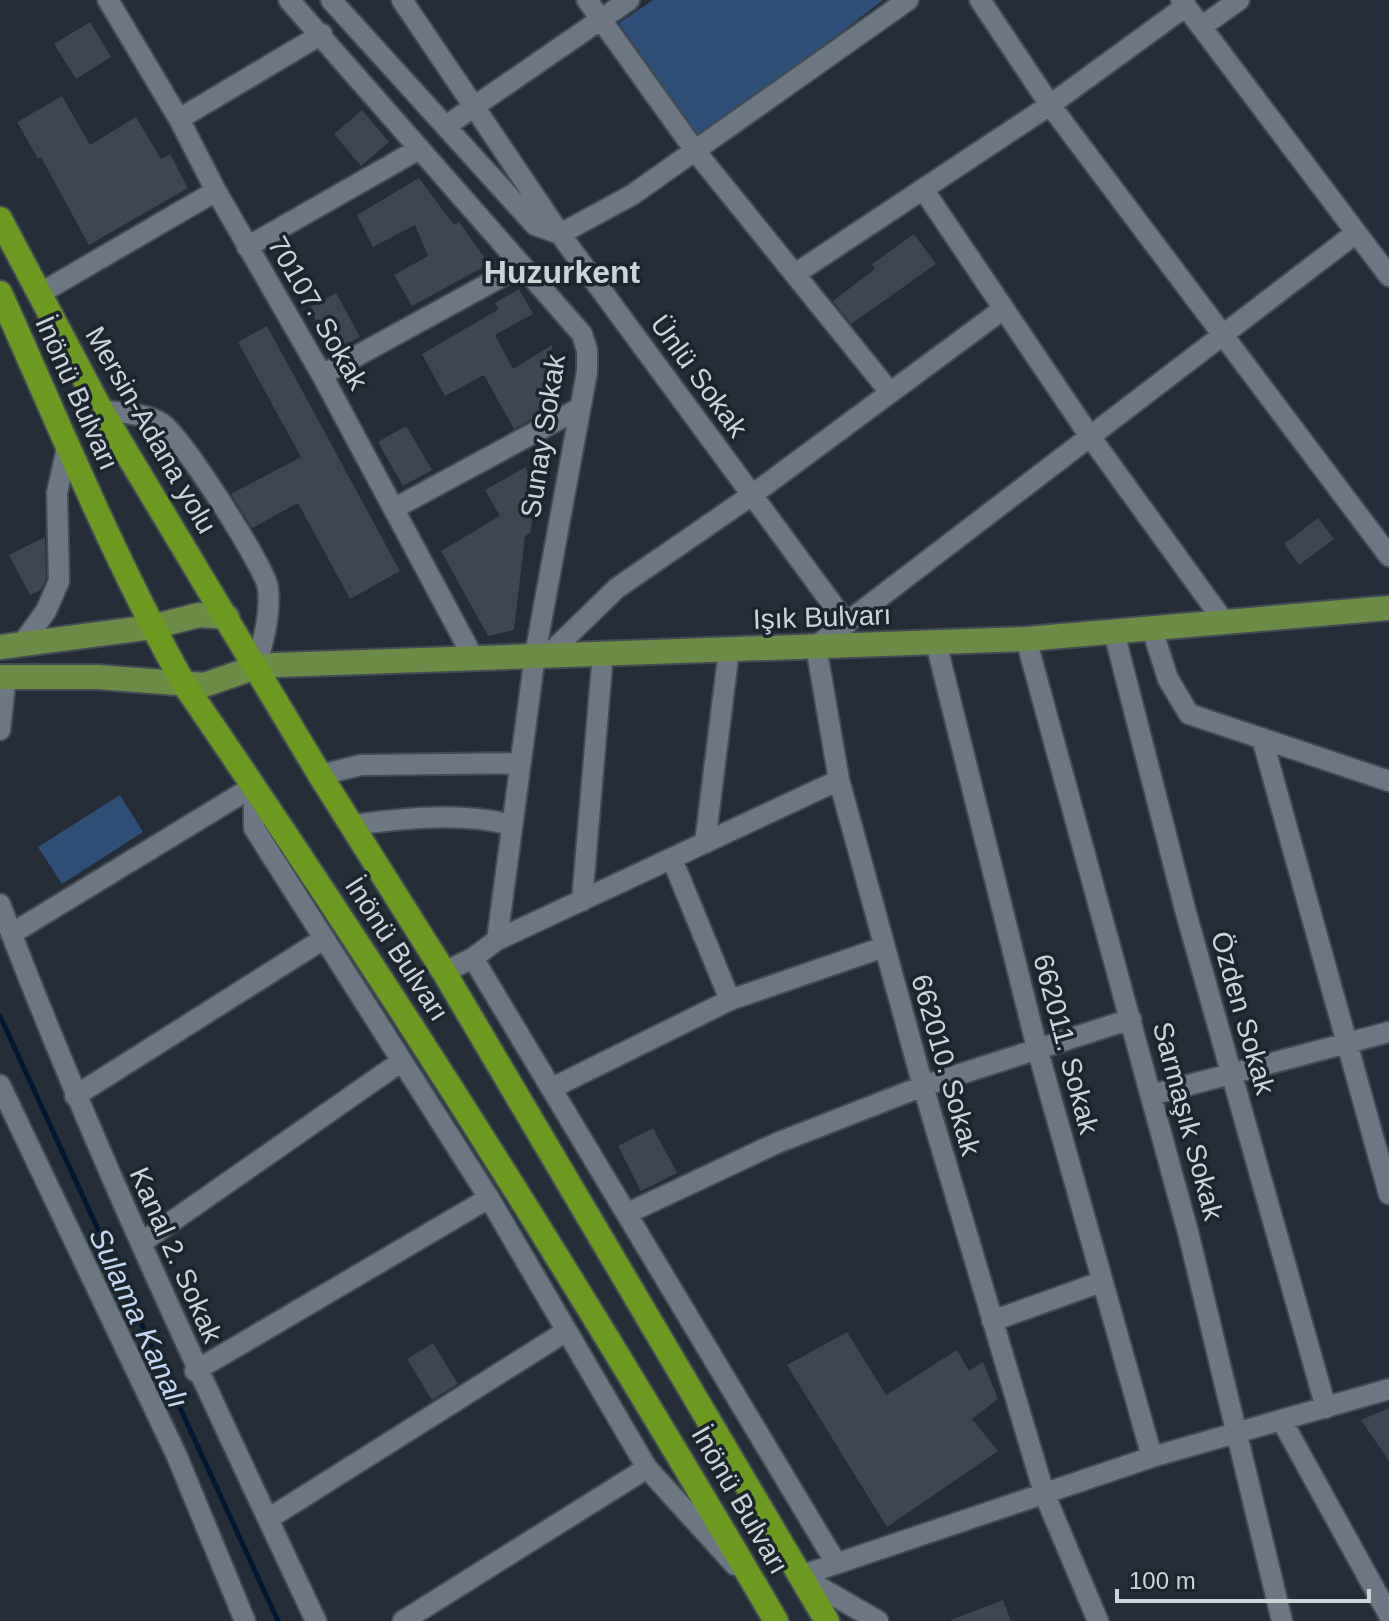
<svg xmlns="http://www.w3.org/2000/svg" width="1389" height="1621" viewBox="0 0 1389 1621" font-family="Helvetica,sans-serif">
  <rect width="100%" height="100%" fill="#252e38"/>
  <!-- green -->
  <path fill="#2d4e76" d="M653,0h230l-183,142 -81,-119z
    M120,795l23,37 -81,52 -24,-37z"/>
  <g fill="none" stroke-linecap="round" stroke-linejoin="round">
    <!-- stream -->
    <path stroke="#001632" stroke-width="5" d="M0,1016l278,605"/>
  </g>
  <!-- building -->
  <path fill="#3d4651" d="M90,22l21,35 -35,22 -22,-35z
    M62,96l28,49 46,-28 25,42 9,-5 18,34 -99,57 -48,-88 -3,2 -21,-37z
    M362,110l27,32 -28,24 -27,-32z
    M419,178l35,47 5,-3 30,42 -77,42 -18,-31 34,-19 -13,-31 -42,22 -16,-32z
    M914,234l22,30 -85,60 -18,-23 42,-32 -3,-5z
    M519,289l14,25 -38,21 18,34 39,-24 -3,65 -35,19 -30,-54 -39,21 -23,-42 77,-45 -4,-6z
    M336,293l24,44 -27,15 -24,-44z
    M267,326l133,245 -50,28 -52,-96 -46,25 -21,-34 70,-37 -63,-115z
    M406,426l26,44 -29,16 -25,-44z
    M526,467l8,32 -3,33 -6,4 -11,94 -26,6 -47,-85 59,-35 -15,-26z
    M1318,518l16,21 -35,26 -15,-21z
    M45,537l1,41 -5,12 -11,5 -21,-40z
    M653,1128l24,45 -36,18 -23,-45z
    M847,1332l39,63 71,-45 12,21 14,-9 15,37 -26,20 26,32 -111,76 -100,-162z
    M433,1343l25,41 -26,16 -25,-41z
    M1389,1408v53l-28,-41z
    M1003,1600l8,21h-59l-1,-1z"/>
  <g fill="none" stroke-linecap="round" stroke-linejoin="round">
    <defs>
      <path id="minor" d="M108,0l71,119 37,72 106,184 151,282
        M289,0l293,334 5,16v22l-52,283 -38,285
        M331,0l204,225 25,9 72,-39 276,-195
        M402,0l158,234 287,390
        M587,0l109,152 193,239
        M980,0l70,105 339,451
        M1181,0l208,276
        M1201,27l38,-27
        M179,119l143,-85
        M446,126l183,-126
        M923,189l166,246 136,188
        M247,247l172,-98
        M795,274l255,-169 136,-99
        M39,294l177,-103
        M322,375l199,-109
        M101,410c18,3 45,3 60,13 19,11 104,144 107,165 3,27 -5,53 -12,79
        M395,508l183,-99
        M1152,629l16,50 21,35 200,67
        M1114,632l72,281 140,495
        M1026,639l162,593 94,389
        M936,643l101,405 115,409
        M22,644l24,-33 13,-30 -2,-88 10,-45
        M548,655l69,-67 135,-93 250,-185
        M0,730l6,-54
        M1262,738l127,456
        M320,775l41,-10 159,-2
        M254,786v42l235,370 158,270 88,97
        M353,825c52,-7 108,-13 159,0
        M705,843l24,-193
        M672,859l58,141
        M582,901l21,-248
        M0,904c93,245 204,480 316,717
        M11,934l243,-148
        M473,958l363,605
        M444,972l29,-14 24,-18 342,-160
        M0,1085l176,369 69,167
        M554,1087l176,-87 154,-53
        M1151,1095l238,-63
        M75,1096l247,-156
        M628,1213l149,-70 146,-57 208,-67
        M141,1243l261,-182
        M992,1321l109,-39
        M195,1371l294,-173
        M1282,1421l107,194
        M268,1519l297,-187
        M800,1576l352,-119 237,-68
        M800,1576l78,45
        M403,1621l244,-153
        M1098,1621l-54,-128 -121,-407 -84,-306 -23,-134 540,-413"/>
      <path id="major" d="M0,647l152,-20 47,-12 28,2
        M0,677h97l107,8 52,-18 20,-2 750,-26 363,-31"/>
      <path id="highway" d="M0,219l101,191 219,365 124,197 383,649
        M0,293c59,131 113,265 184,391 209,305 406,618 592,937"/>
    </defs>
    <!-- minor casing -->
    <use href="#minor" stroke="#434b53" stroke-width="24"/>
    <!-- major casing -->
    <use href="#major" stroke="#434b53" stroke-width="28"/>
    <!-- highway casing -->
    <use href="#highway" stroke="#434b53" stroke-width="28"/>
    <!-- minor -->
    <use href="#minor" stroke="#6d7783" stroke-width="20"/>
    <!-- major -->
    <use href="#major" stroke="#6c8b47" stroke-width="24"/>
    <!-- highway -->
    <use href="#highway" stroke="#6c991f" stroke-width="24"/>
  </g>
  <g text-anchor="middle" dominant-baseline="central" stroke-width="7" stroke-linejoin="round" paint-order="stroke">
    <!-- street labels -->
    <g font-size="28" fill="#cdd3d9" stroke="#1c242e">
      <text transform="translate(318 313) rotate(60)">70107. Sokak</text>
      <text transform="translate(699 376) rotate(54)">Ünlü Sokak</text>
      <text transform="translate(77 393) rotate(66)">İnönü Bulvarı</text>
      <text transform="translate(151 430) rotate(60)">Mersin-Adana yolu</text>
      <text transform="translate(543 436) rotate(-81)">Sunay Sokak</text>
      <text transform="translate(822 617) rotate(-2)">Işık Bulvarı</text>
      <text transform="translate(397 949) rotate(57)">İnönü Bulvarı</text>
      <text transform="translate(1243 1013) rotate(74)">Özden Sokak</text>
      <text transform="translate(1066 1044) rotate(75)">662011. Sokak</text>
      <text transform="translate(946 1065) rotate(74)">662010. Sokak</text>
      <text transform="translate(1188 1121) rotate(75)">Sarmaşık Sokak</text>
      <text transform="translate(176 1255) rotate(66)">Kanal 2. Sokak</text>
      <text transform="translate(740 1500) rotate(60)">İnönü Bulvarı</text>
    </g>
    <!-- water labels -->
    <g font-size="30" font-style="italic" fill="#c2d8f3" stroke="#1c242e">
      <text transform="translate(139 1318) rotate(65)">Sulama Kanalı</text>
    </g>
    <!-- quarter labels -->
    <g font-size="32" font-weight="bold" fill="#cdd3d9" stroke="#1c242e">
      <text x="562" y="272">Huzurkent</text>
    </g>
  </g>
  <!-- scale -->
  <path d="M1117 1589v12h252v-12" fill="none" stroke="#cdd3d9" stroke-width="4"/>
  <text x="1129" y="1589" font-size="24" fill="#cdd3d9" stroke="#1c242e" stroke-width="6" paint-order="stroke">100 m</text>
</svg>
